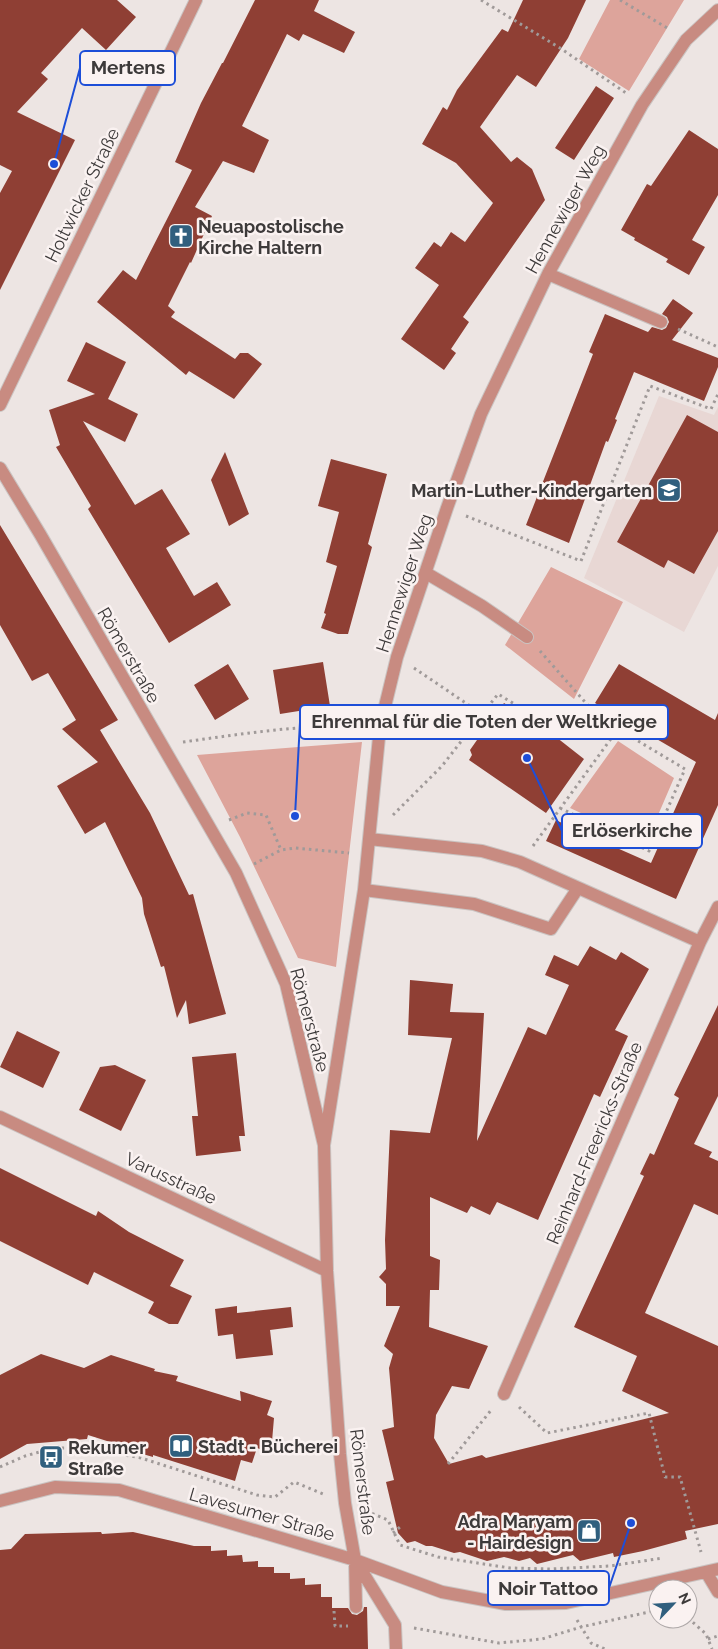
<svg xmlns="http://www.w3.org/2000/svg" width="718" height="1649" viewBox="0 0 718 1649" font-family="Raleway,sans-serif">
  <rect width="100%" height="100%" fill="#ede5e3"/>
  <!-- built -->
  <path fill="#e8d7d4" d="M659,396l55,19 4,-8v159l-34,66 -100,-54z"/>
  <!-- green -->
  <path fill="#dda49b" d="M610,0h74l-55,91 -50,-32z
    M551,567l72,35 -49,97 -69,-54z
    M618,741l56,37 -28,65 -76,-35z
    M362,742l-26,225 -38,-9 -58,-121 -43,-82z"/>
  <!-- building -->
  <path fill="#8f3f34" d="M0,0h117l19,17 -30,33 -24,-22 -41,45 7,6 -31,33 58,28 -75,150v-97l12,-22 -12,-6z
    M255,0h64l-5,11 41,21 -11,21 -41,-19 -4,7 -12,-7 -45,92 27,14 -15,33 -31,-12 -28,46 17,9 -21,47 -1,-1 -22,44 7,6 -4,5 64,42 5,-6h8l14,11 -28,35 -45,-28 -3,4 -89,-73 26,-32 13,10 56,-110 -17,-8 26,-59 21,-40h1z
    M523,0h63l-18,38 -32,49 -19,-12 -37,52 31,35 6,-5 15,12 13,31 -82,117 6,5 -18,27 5,4 -12,17 -43,-31 38,-54 -24,-17 19,-26 7,5 10,-15 14,10 28,-39 -37,-40 -34,-19 21,-37 4,3 10,-20 45,-61 6,3z
    M596,86l18,12 -40,62 -19,-12z
    M689,130l29,19v46l-26,45 13,7 -16,28 -23,-13 2,-3 -34,-19 1,-2 -14,-8 26,-46 4,2z
    M673,299l20,14 -21,27 46,18v9l-14,34 -70,-29 -19,47 2,1 -9,22 -2,-1 -37,102 -43,-18 67,-171 -4,-2 16,-38 43,18 4,-5 10,3 4,-2 3,-6 -2,-5 -5,-3z
    M86,342l40,20 -18,37 30,15 -13,28 -42,-21 52,84 27,-16 28,45 -24,14 28,48 23,-14 14,23 -62,38 -81,-134 3,-3 -35,-59 4,-2 -11,-35 46,-16 -28,-13z
    M687,415l31,17v99l-24,43 -26,-14 -4,8 -47,-26z
    M225,452l24,62 -20,12 -18,-46z
    M331,459l56,15 -19,70 4,3 -24,87h-10l-17,-6 5,-14 -2,-1 13,-47 -11,-4 13,-50 -21,-6z
    M0,525l118,195 -18,10 50,83 39,82 4,-1 33,120 -37,10 -3,-24 -9,18 -13,-52 -3,1 -17,-53 -2,-16 -37,-76 -20,12 -28,-48 41,-24 -36,-33 14,-9 -28,-47 -16,8 -32,-56z
    M323,662l7,44 -50,8 -7,-44z
    M228,664l21,35 -34,21 -21,-35z
    M619,664l96,56 3,-7v92l-42,94 -130,-58 10,-21 26,13 14,-6 5,14 50,22 45,-101 -101,-59z
    M504,703l22,15 2,-3 56,44 -38,54 -77,-53 3,-5 -2,-5 14,-20 -5,-4 13,-19 6,5z
    M590,946l26,14 5,-8 28,17 -34,61 13,6 -28,61 -6,-3 -56,126 -41,-18 -7,13 -19,-9 -4,7 -37,-16v59l10,4 -1,30h-9l-1,37 59,19 -19,43 -17,-3 -16,29 -2,23 15,26 33,-9 4,3 183,-45 -47,-22 15,-35 -63,-29 70,-151 -4,-2 10,-21 4,2 25,-57 -5,-3 44,-90v91l-24,48 18,8 -3,5 9,4v54l-24,-11 -49,109 73,33v178l-33,7 2,8 -44,12 -29,6 -1,-4 -33,8 -7,-6 -36,9 -7,-6 -11,3 -15,-4 -17,4 -27,-9 -6,1 -22,-7h-6l-11,-5 -8,2 -9,-10 -12,-51 8,-2 -12,-50 12,-3 -5,-59 4,-14 -9,-8 16,-40h-14v-22l-7,-7 7,-8 -1,-29 5,-110 40,3 22,-95 -44,-3 2,-55 43,4 -3,28 34,1 -7,128 51,-114 18,8 23,-50 -24,-10 9,-20 24,11z
    M17,1031l43,21 -17,36 -43,-21z
    M236,1053l9,83h-6l2,15 -45,5 -4,-40h6l-6,-59z
    M115,1065l31,15 -25,51 -42,-21 21,-43z
    M0,1168l96,48 2,-5 31,21 55,28 -14,26 22,10 -14,28h-9l-21,-11 6,-11 -60,-30 -6,13 -88,-44z
    M237,1306v7l54,-6 2,20 -23,3 3,25 -37,4 -3,-25 -15,2 -3,-27z
    M41,1354l43,14 27,-13 44,14 -1,2 24,5 -2,5 65,20 -1,-10 32,10 -5,14 7,3 -3,35 -14,-5 -5,15 -11,-3 -6,21 -82,-26v2l-24,-7v-2l-41,-13 -1,4 -60,5 -27,15v-84z
    M101,1532l1,2 31,-2 61,14h17v5l16,-1v6l15,-1 1,7 15,-1v6h16v6h16v6l15,-1v7l16,-1v13h11v11h16l4,6 5,1 6,-4 1,-4h3l1,42h-368v-99l11,-1 14,-15z"/>
  <g fill="none" stroke-linecap="round" stroke-linejoin="round">
    <defs>
      <path id="minor" d="M548,274l113,48
        M0,405l196,-405
        M0,468l40,66 196,339 50,111 38,161 3,126 13,183 5,49 10,57 1,47
        M426,573l56,33 45,31
        M369,839l113,12 38,11 180,80
        M364,890l110,14 77,25 27,-41
        M0,1117l327,154
        M324,1145l40,-255 16,-163 17,-70 50,-149 34,-94 67,-140 94,-169 44,-65 32,-30
        M504,1394l196,-452 18,-35
        M0,1501l55,-14 64,3 236,70 87,32 64,12 60,-1 152,-34
        M355,1560l40,65 1,24
        M706,1572l12,20"/>
    </defs>
    <!-- minor casing -->
    <use href="#minor" stroke="#cac3c1" stroke-width="14"/>
    <!-- path -->
    <path stroke="#a09a99" stroke-width="3" stroke-dasharray="2.5 4" stroke-linecap="butt" d="M481,0l79,48 66,45
      M620,0l49,29
      M678,329l40,18
      M466,516l115,45 69,-175 61,23 7,-15
      M414,668l68,46
      M183,742c59,-8 119,-18 178,-15
      M560,808l89,43 36,-82 -67,-40
      M393,815l49,-49 56,-72 41,25h61
      M229,820l18,-7 19,2 15,35
      M533,846l85,-117 -18,-10 -60,-68
      M254,864l27,-14 14,-2 54,5
      M519,1407l28,26 102,-20 16,64h15l21,75
      M448,1464l44,-55
      M0,1467l25,-11 29,-8h33l54,10 116,37 18,2 19,-15 29,12
      M366,1511l22,9 12,25 38,12 72,11 40,1 60,-3 53,-8
      M393,1533l7,-6
      M334,1611l1,15h13
      M688,1618l18,16 6,15
      M577,1620l14,23 14,6
      M414,1628l85,15 43,-4 39,-12 77,-17
      M708,1639l10,-3"/>
    <!-- minor -->
    <use href="#minor" stroke="#c88b81" stroke-width="12"/>
  </g>
  <!-- icons -->
  <defs>
    <symbol id="church-square" viewBox="-11 -11 22 22"><rect x="-9" y="-9" width="18" height="18" rx="4" fill="#305f7e" stroke="#faf2f1"/><path d="M-1.2-6h2.4v3.5h3.3v2.4h-3.3V6h-2.4V-.1h-3.3v-2.4h3.3Z" fill="#fff"/></symbol>
    <symbol id="school-square" viewBox="-11 -11 22 22"><rect x="-9" y="-9" width="18" height="18" rx="4" fill="#305f7e" stroke="#faf2f1"/><path d="M0-5L7-2L0 1L-7-2ZM-4 1L0 2.5L4 1V4Q0 6-4 4Z" fill="#fff"/></symbol>
    <symbol id="library-square" viewBox="-11 -11 22 22"><rect x="-9" y="-9" width="18" height="18" rx="4" fill="#305f7e" stroke="#faf2f1"/><path d="M-6-4Q-3-5.5-.7-3.5V5Q-3 3-6 4ZM6-4Q3-5.5 .7-3.5V5Q3 3 6 4Z" fill="#fff"/></symbol>
    <symbol id="bus-square" viewBox="-11 -11 22 22"><rect x="-9" y="-9" width="18" height="18" rx="4" fill="#305f7e" stroke="#faf2f1"/><path d="M-5-6H5V4H4V6H2V4H-2V6H-4V4H-5ZM-3.5-4V0h7V-4ZM-3.5 1.2v1.5H-2V1.2ZM2 1.2v1.5H3.5V1.2Z" fill="#fff"/></symbol>
    <symbol id="shop-square" viewBox="-11 -11 22 22"><rect x="-9" y="-9" width="18" height="18" rx="4" fill="#305f7e" stroke="#faf2f1"/><path d="M-5-2.5h2.3a2.7 3.5 0 0 1 5.4 0H5L5.5 6h-11ZM-1.5-2.5h3a1.5 2.3 0 0 0-3 0Z" fill="#fff"/></symbol>
  </defs>
  <g fill-rule="evenodd">
    <use href="#church-square" x="167" y="222" width="28" height="28"/>
    <use href="#school-square" x="655" y="476" width="28" height="28"/>
    <use href="#library-square" x="167" y="1432" width="28" height="28"/>
    <use href="#bus-square" x="37" y="1443" width="28" height="28"/>
    <use href="#shop-square" x="575" y="1517" width="28" height="28"/>
  </g>
  <g text-anchor="middle" dominant-baseline="central" stroke-width="5" stroke-linejoin="round" paint-order="stroke">
    <!-- street labels -->
    <g font-size="18" fill="#3d3a3a" stroke="#faf2f1">
      <text transform="translate(82 195) rotate(-64)">Holtwicker Straße</text>
      <text transform="translate(565 209) rotate(-61)">Hennewiger Weg</text>
      <text transform="translate(404 583) rotate(-72)">Hennewiger Weg</text>
      <text transform="translate(129 655) rotate(60)">Römerstraße</text>
      <text transform="translate(310 1020) rotate(75)">Römerstraße</text>
      <text transform="translate(594 1143) rotate(-67)">Reinhard-Freericks-Straße</text>
      <text transform="translate(171 1178) rotate(25)">Varusstraße</text>
      <text transform="translate(363 1482) rotate(83)">Römerstraße</text>
      <text transform="translate(262 1514) rotate(16)">Lavesumer Straße</text>
    </g>
    <!-- poi labels -->
    <g font-size="18" font-weight="bold" fill="#3d3a3a" stroke="#faf2f1" text-anchor="start">
      <text x="198" y="226">Neuapostolische<tspan x="198" dy="21">Kirche Haltern</tspan></text>
      <text x="652" y="490" text-anchor="end">Martin-Luther-Kindergarten</text>
      <text x="198" y="1446">Stadt - Bücherei</text>
      <text x="68" y="1447">Rekumer<tspan x="68" dy="21">Straße</tspan></text>
      <text x="572" y="1521" text-anchor="end">Adra Maryam<tspan x="572" dy="21">- Hairdesign</tspan></text>
    </g>
  </g>
  <!-- callouts -->
  <path fill="none" stroke="#1d4ed8" stroke-width="2" d="M54 164L80 68M295 816L300 722M527 758L562 831M631 1523L609 1588"/>
  <g fill="#1d4ed8" stroke="#faf2f1" stroke-width="2">
    <circle cx="54" cy="164" r="5"/>
    <circle cx="295" cy="816" r="5"/>
    <circle cx="527" cy="758" r="5"/>
    <circle cx="631" cy="1523" r="5"/>
  </g>
  <g fill="#faf2f1" stroke="#1d4ed8" stroke-width="2">
    <rect x="80" y="51" width="95" height="34" rx="5"/>
    <rect x="300" y="705" width="368" height="34" rx="5"/>
    <rect x="562" y="814" width="140" height="34" rx="5"/>
    <rect x="488" y="1571" width="121" height="34" rx="5"/>
  </g>
  <g font-size="19" text-anchor="middle" font-weight="bold" fill="#3d3a3a">
    <text x="128" y="74">Mertens</text>
    <text x="484" y="728">Ehrenmal für die Toten der Weltkriege</text>
    <text x="632" y="837">Erlöserkirche</text>
    <text x="548" y="1595">Noir Tattoo</text>
  </g>
  <!-- north arrow -->
  <g transform="translate(673 1604) rotate(65)"><circle r="24" fill="#faf2f1" stroke="#aea8a8"/>
  <path d="M0-4L9 19L0 12L-9 19Z" fill="#305f7e"/>
  <text y="-8" font-size="14" font-weight="bold" text-anchor="middle" fill="#3d3a3a">N</text>
  </g>
</svg>
